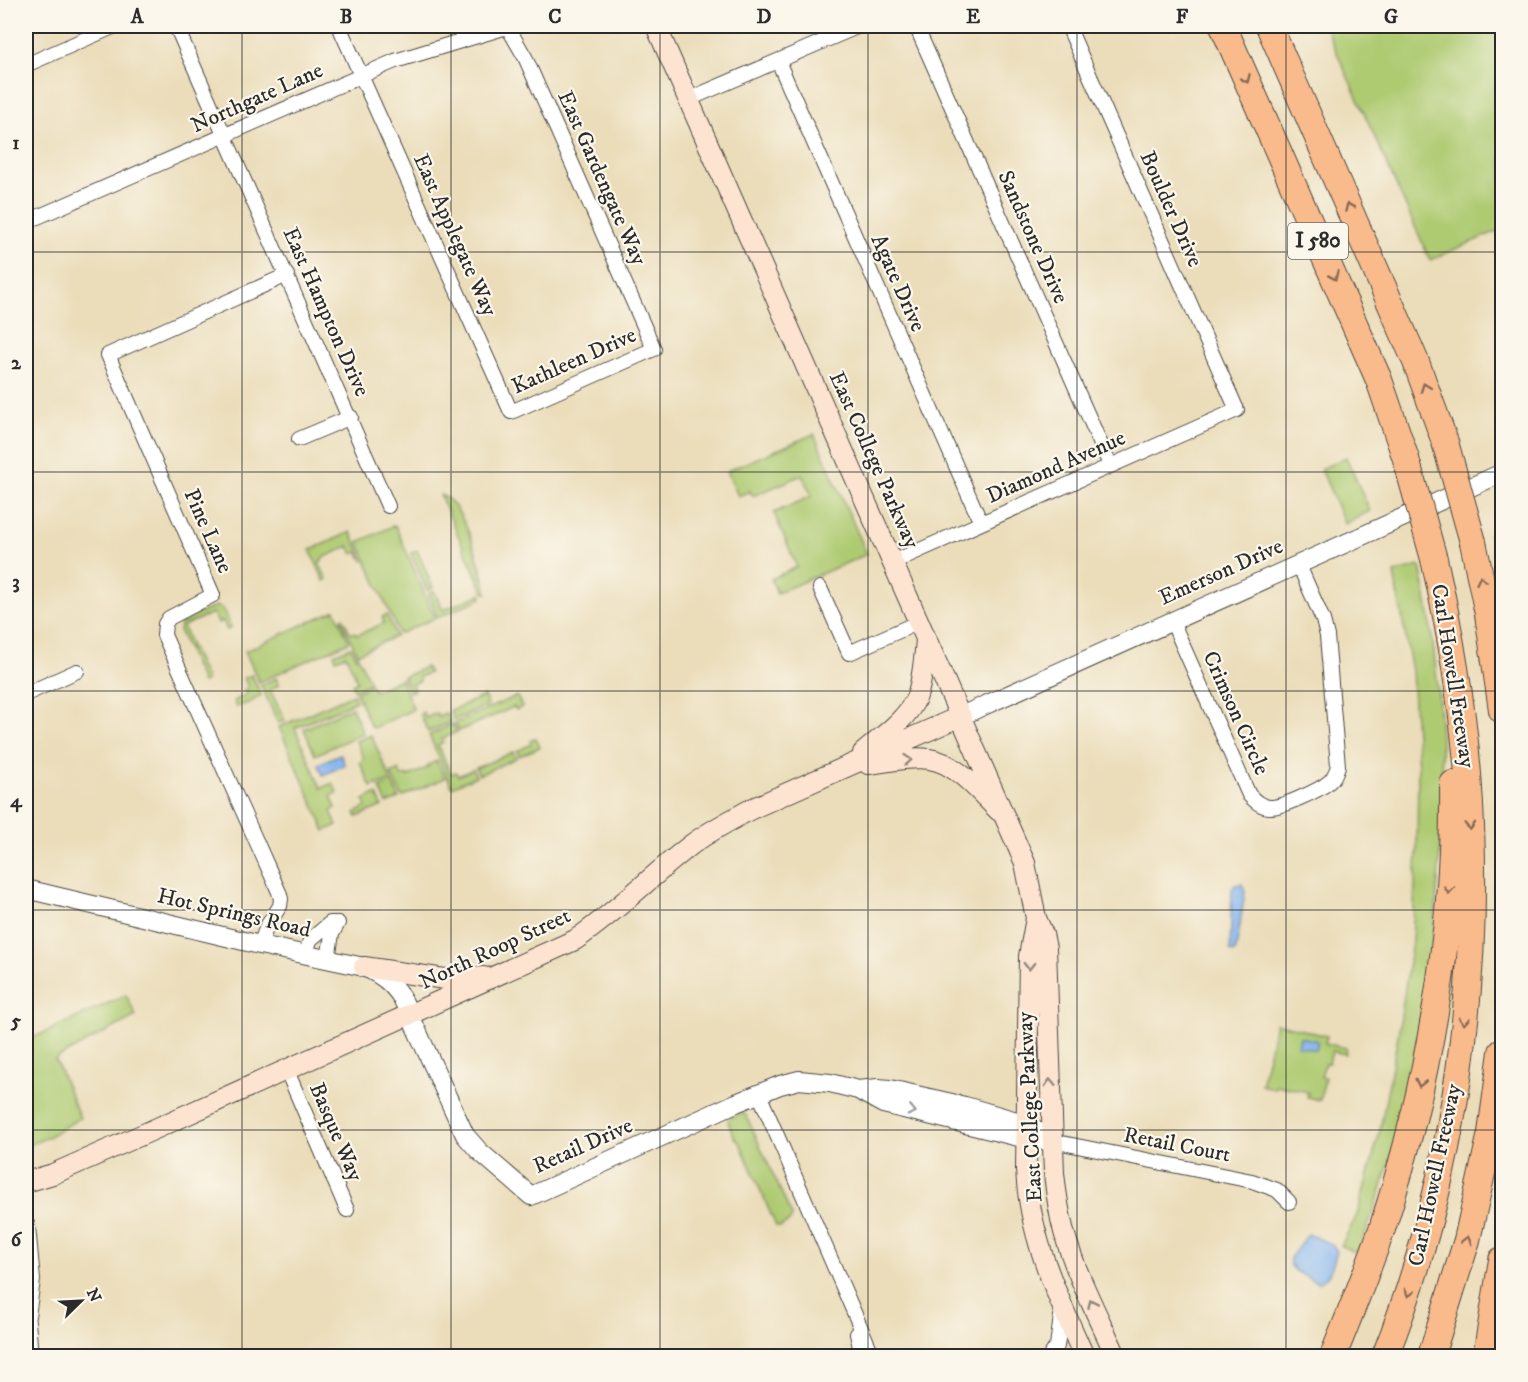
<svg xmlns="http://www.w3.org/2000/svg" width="1528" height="1382" viewBox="0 0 1528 1382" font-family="'IM FELL DW Pica',serif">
  <rect width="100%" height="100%" fill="#fbf7ec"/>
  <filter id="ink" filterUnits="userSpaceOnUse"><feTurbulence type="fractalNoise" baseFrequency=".0167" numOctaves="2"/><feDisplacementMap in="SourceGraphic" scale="12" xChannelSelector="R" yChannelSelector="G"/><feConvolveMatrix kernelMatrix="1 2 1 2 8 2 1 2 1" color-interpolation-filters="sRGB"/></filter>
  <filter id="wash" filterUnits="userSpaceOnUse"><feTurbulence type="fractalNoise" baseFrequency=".008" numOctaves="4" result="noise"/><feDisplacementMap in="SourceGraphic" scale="24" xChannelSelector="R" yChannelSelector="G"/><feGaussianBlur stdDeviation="1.35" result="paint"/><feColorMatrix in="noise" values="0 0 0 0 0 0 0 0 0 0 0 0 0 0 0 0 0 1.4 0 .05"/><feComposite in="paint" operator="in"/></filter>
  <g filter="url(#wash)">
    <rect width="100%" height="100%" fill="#ebddba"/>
    <!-- green -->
    <path fill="#afcb72" stroke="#6d7b4e" stroke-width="1.5" d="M1325,26h177v203l-72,31z
      M814,434l53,120 -90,39 -6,-14 26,-12 -23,-54 38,-17 -10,-21 -49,21 -3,-5 -12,5 -11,-25z
      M1346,457l24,54 -25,13 -24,-55z
      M440,495c24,5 42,76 47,98h-3z
      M395,525l40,93 -36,16 -41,-92z
      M1502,530v62l-13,-58z
      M351,532l13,30 -6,-10 -5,2 -4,-8 -28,13 1,3 -3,1 8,16 -3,2 -14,-31z
      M417,550l16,38 -6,2 -16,-37z
      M1420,566c34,163 25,334 -7,496 -13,65 -29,131 -56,191l-16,-7 16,-31 22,-80 19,-99 14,-95 5,-89 1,-84 -6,-97 -18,-98z
      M434,591l9,19 38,-16 1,4 -45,20 -8,-25z
      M216,606l7,3 8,19 -4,2 -4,-9 -5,2 -5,-10 -30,13 8,20 -4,2 -8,-18 2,-9z
      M335,610l14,32 -90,40 -14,-31z
      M387,615l9,21 -39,18 -16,-35 2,-1 8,16 4,-2 2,3 27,-12 -2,-6z
      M351,647l5,10 2,-1 12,27 -16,7 -2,-6 5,-3 -11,-26 -10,4 -2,-5z
      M192,648l15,33 -5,2 -14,-33z
      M426,667l3,6 -10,4 1,4 -8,3 2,6 -4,2 -7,-15z
      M252,675l9,20 -10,7 -15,5 -2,-6 12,-6 -2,-5 4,-3 -4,-9z
      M276,678l3,7 -9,5 15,30 -7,3 -17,-38z
      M401,679l12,29 -1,2 -38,18 -3,-1 -15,-35 15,-7 3,6z
      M353,694l3,7 -61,27 26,60 12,-5 4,10 -6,3 5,12 -5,3 6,14 -12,6 -46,-104z
      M484,696l4,9 -34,15 -4,-9z
      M517,696l5,11 -6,3 -2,-3 -55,24 -4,-8z
      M352,707l11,26 -48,22 -11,-26z
      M423,712l3,6 10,-5 2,3 8,-3 4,9 -22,10 -8,-18z
      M453,724l4,8 -15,7 1,3 -5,3 13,29 5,-2 2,4 15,-7 3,7 -24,11 -23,-52z
      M371,735l20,45 -13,6 -1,-2 -6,3 -11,-25 4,-3 -8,-18z
      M536,738l4,9 -21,9 -2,-5 14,-7 -1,-3z
      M513,752l3,6 -37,17 -3,-7z
      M437,761l8,17 -43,19 -11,-23 8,-4 2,6 5,-1 1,2 22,-10 -1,-2z
      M392,782l7,16 -12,6 -7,-16z
      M373,795h4l5,11 -25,11 -2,-4 11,-6 -2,-7z
      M126,995l10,21 -81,43 25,59 -34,20 -20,8v-105z
      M1276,1023l51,13 -2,7 21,5 -1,6 -13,-3 -3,12h-4l-4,14 4,1 -5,22 -13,-3 1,-5 -32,-7 -2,4 -13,-4z
      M742,1113l4,2 46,101 -2,5 -10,6 -4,-1 -36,-83 -5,-5 -7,-16 2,-5z"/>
    <!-- water -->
    <path fill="#82b4ee" stroke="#56708c" stroke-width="1.5" d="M340,754l5,11 -22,10 -5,-11z
      M1242,884l3,8 -9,58 -3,3 -3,-2 2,-62 3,-4z
      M1300,1037l18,4 -2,9 -18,-4z
      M1308,1234l24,10 5,7c-4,12 -6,27 -19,32l-23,-12 -5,-7v-6z"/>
  </g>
  <g filter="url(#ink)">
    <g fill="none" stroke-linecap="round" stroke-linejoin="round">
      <defs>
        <path id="minor" d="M176,26l212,480
          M339,26l172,386 143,-63 -129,-292 -18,-31
          M916,26l194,439
          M778,61l203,462
          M26,65l89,-39
          M689,99l170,-73
          M26,222l369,-161 115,-35
          M299,439l52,-22
          M893,562l344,-152 -169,-384
          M820,588l29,65 70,-31
          M1172,621l77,174c6,6 11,11 20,12 12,1 51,-17 60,-25 5,-4 7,-10 9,-16l-11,-130 -4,-16 -25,-57
          M26,694l51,-23
          M260,945l7,-19 13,-20 1,-7 -2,-7 -115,-257 1,-11 4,-6 44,-23 -105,-240 179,-80
          M306,955l4,-15 20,-17h8l-6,11 -4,25
          M287,1071l60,139
          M759,1094l114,262
          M1052,1141l200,40 25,9 12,12
          M857,1334l5,22
          M1050,1356l7,-10 5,-37"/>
        <path id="tertiary" d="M961,716l541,-243
          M26,889l234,56 104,22c18,8 28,16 38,31l63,137 14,16 52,45 205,-93 44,-18 19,-5 31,3 28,7 25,14 144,35 25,2
          M858,1090l20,-2 12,1 75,17 62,18 11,7
          M26,1226l5,54 -5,36
          M26,1322l3,34"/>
        <path id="secondary" d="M656,26l369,837 11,55 7,16 3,14 8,225c2,19 5,40 10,59 12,43 34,84 52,124
          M863,753c18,-16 45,-34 54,-57 6,-18 7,-37 9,-56
          M868,764c18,-2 43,-8 61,-5 27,3 51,34 70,52
          M1036,918l-7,38 -3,213c3,68 31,126 58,187
          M364,967l81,12 39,-2
          M26,1182l27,-8 93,-41 429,-193c41,-28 76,-64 116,-95 18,-14 39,-24 60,-36l210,-93"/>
        <path id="motorway" d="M1223,26l156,354 27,79
          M1269,26l147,336 29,80
          M1473,542l15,72 14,96
          M1333,1356c17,-42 34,-84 49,-127 46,-142 73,-296 71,-445
          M1385,1356c72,-182 98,-386 83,-582 -6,-72 -18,-144 -34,-215
          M1431,1356l36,-116 24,-107 11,-81
          M1486,1356l16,-96"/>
      </defs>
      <!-- minor casing -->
      <use href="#minor" stroke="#484640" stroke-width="16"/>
      <!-- tertiary casing -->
      <use href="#tertiary" stroke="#484640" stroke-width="20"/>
      <!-- secondary casing -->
      <use href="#secondary" stroke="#484640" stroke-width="22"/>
      <!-- motorway casing -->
      <use href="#motorway" stroke="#484640" stroke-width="28"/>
      <!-- minor -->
      <use href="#minor" stroke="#fff" stroke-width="14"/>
      <!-- tertiary -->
      <use href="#tertiary" stroke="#fff" stroke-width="18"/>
      <!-- secondary -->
      <use href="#secondary" stroke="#fde4d1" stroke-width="20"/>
      <!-- motorway -->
      <use href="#motorway" stroke="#fabb8c" stroke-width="26"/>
      <defs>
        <path id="motorway-bridge" d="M1445,442l28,100
          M1406,459l28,100"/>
      </defs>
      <!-- motorway-bridge casing -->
      <use href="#motorway-bridge" stroke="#484640" stroke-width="28" stroke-linecap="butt"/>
      <!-- motorway-bridge -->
      <use href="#motorway-bridge" stroke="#fabb8c" stroke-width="26"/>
    </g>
    <!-- one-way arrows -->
    <defs><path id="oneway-chevron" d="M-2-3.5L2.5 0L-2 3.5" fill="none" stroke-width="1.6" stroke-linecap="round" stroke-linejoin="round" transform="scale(1.5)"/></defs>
    <g stroke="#886c57">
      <use href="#oneway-chevron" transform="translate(1246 79) rotate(66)"/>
      <use href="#oneway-chevron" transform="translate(1349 207) rotate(-114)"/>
      <use href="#oneway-chevron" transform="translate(1334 276) rotate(66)"/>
      <use href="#oneway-chevron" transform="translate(1425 387) rotate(-110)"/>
      <use href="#oneway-chevron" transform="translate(1481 580) rotate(-102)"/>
      <use href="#oneway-chevron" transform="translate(1470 826) rotate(87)"/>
      <use href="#oneway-chevron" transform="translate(1449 890) rotate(95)"/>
      <use href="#oneway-chevron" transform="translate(1464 1021) rotate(95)"/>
      <use href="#oneway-chevron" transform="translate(1420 1083) rotate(103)"/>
      <use href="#oneway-chevron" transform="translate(1467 1240) rotate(-76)"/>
      <use href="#oneway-chevron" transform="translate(1409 1293) rotate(106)"/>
    </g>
    <g stroke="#94887e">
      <use href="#oneway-chevron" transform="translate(908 760) rotate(-5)"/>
      <use href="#oneway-chevron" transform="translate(1029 966) rotate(90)"/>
      <use href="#oneway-chevron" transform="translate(1050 1083) rotate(-92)"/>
      <use href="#oneway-chevron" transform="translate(1092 1303) rotate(-114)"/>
    </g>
    <use stroke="#a0a0a0" href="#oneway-chevron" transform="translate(912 1111) rotate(13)"/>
  </g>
  <!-- grid -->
  <path fill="none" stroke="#2b2b2b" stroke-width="1.5" stroke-opacity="0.55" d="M242,26v1330M451,26v1330M660,26v1330M868,26v1330M1077,26v1330M1286,26v1330M26,252h1476M26,472h1476M26,691h1476M26,910h1476M26,1130h1476"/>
  <g text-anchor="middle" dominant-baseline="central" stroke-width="4.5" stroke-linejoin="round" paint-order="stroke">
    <!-- shield labels -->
    <rect fill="#fbf7ec" stroke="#696865" stroke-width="1.5" x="1288" y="223" width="60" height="36" rx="4.5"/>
    <g font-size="21" font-weight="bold" fill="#2b2b2b">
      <text x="1318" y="241">I 580</text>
    </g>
    <!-- street labels -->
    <g font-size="22" fill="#2b2b2b" stroke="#fbf7ec">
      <text transform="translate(257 98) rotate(-24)">Northgate Lane</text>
      <text transform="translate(602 178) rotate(66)">East Gardengate Way</text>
      <text transform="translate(1171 209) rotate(66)">Boulder Drive</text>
      <text transform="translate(455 235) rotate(66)">East Applegate Way</text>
      <text transform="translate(1033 237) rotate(66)">Sandstone Drive</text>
      <text transform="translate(898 283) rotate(66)">Agate Drive</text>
      <text transform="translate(326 312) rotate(66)">East Hampton Drive</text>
      <text transform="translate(574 361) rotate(-24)">Kathleen Drive</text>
      <text transform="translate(874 460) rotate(66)">East College Parkway</text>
      <text transform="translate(1056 467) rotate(-24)">Diamond Avenue</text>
      <text transform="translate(208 531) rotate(66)">Pine Lane</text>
      <text transform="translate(1221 572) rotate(-24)">Emerson Drive</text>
      <text transform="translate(1453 676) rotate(81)">Carl Howell Freeway</text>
      <text transform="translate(1236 713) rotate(66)">Crimson Circle</text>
      <text transform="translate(234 913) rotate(13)">Hot Springs Road</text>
      <text transform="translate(495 949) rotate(-25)">North Roop Street</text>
      <text transform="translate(1030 1107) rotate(-93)">East College Parkway</text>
      <text transform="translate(336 1132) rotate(67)">Basque Way</text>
      <text transform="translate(1177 1145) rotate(11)">Retail Court</text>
      <text transform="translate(583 1146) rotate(-24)">Retail Drive</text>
      <text transform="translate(1435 1175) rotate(-78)">Carl Howell Freeway</text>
    </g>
  </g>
  <!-- margin -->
  <rect width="1528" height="1382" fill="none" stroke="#fbf7ec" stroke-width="66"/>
  <!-- north arrow -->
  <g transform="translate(81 1301) rotate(66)" stroke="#fbf7ec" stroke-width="4.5" paint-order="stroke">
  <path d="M0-4.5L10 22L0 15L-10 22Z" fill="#2b2b2b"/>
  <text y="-9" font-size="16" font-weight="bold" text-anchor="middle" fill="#2b2b2b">N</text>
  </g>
  <rect x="33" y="33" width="1462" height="1316" fill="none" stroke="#2b2b2b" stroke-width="2"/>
  <g font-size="20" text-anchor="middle" font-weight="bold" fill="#2b2b2b">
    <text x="137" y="23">A</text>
    <text x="346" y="23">B</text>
    <text x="555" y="23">C</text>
    <text x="764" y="23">D</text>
    <text x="973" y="23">E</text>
    <text x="1182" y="23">F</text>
    <text x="1391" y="23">G</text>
    <text x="16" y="149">1</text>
    <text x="16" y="369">2</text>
    <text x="16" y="588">3</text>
    <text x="16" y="807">4</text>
    <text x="16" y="1027">5</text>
    <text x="16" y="1246">6</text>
  </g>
</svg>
